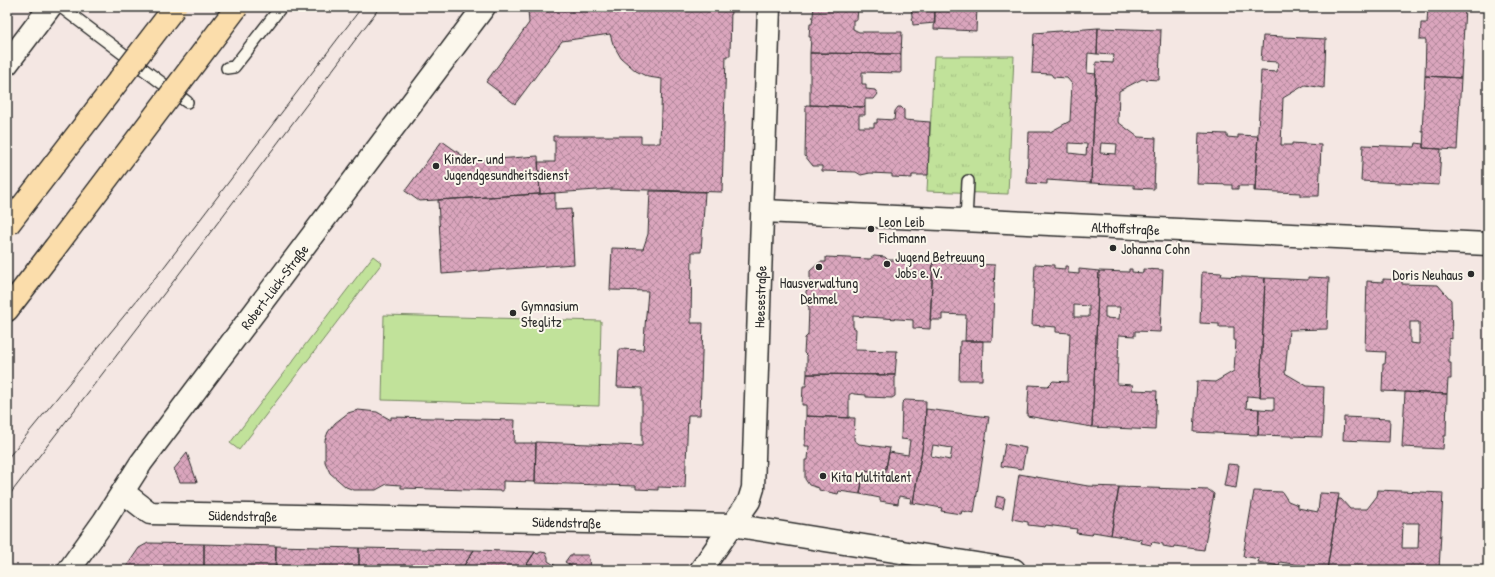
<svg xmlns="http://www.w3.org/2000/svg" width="1495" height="577" viewBox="0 0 1495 577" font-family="'Patrick Hand',sans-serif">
  <defs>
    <pattern id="grass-tufts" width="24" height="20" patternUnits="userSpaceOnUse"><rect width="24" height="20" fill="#c1e29a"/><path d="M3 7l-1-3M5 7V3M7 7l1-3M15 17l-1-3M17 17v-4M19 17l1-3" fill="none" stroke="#a6c285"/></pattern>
    <pattern id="building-cross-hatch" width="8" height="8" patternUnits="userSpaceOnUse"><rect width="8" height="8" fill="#daa5bd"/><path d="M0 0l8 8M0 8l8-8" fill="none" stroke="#b1879a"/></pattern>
  </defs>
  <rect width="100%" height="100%" fill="#f4e7e3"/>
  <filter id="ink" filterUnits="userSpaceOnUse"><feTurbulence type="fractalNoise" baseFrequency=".025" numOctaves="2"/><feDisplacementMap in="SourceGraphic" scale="8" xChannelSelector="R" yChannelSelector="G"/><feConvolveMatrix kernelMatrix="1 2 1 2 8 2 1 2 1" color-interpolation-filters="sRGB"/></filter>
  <g filter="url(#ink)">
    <!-- grass -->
    <path fill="url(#grass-tufts)" stroke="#768662" d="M934,56h80l-6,138 -81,-3z"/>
    <!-- garden -->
    <path fill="#c1e29a" stroke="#768662" d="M373,256l9,7 -143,187 -9,-7z
      M384,315l217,6 -2,85 -217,-6z"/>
    <!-- building -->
    <path fill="url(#building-cross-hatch)" stroke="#2b2b2b" fill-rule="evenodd" d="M530,7h201l-1,49h-4l-4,136 -111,-3 -71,5 -2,-32h17v-21h-2v-5h88v7h19l2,-64 -14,-2 -12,-6 -15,-13 -8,-14 -3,-10 -48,7 -47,63 -29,-22 43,-59 -1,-13z
      M814,7l44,1 -1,12h-4v9l6,3h43l-1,22 -91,-1 1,-16h-2l1,-13h2z
      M911,7h24v16l-22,2z
      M935,7h42l-1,24 -42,-2z
      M1428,7l37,1 -4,70 -36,-2 1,-36h-6l1,-17h6z
      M1098,28l63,2 -2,50 -17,-1 -23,12 -1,31 20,15 18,1 -2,51 -20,-1v-3l-43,-2 5,-121 17,1 1,-8 -17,-1zM1101,143l16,1 -1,10 -16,-1z
      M1098,28l-1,26 -9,-1 -1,20 9,1 -5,109 -44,-3v4l-20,-1 2,-51h21l20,-11 2,-37 -5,-6 -14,-1 -2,-3 -19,-1 2,-40zM1069,143l18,1 -1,11 -17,-2z
      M1263,36l63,3 -2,49 -19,-3 -22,13 -2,47h11v-2l29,2 -2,51h-19v-3l-45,-2 6,-120 16,1 1,-10 -17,-1z
      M810,53l91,1v19l-39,-1v12h4v5l9,1 3,4 -4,5h-9v8l-55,-2z
      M1425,76l36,2 -4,72 -34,-2 1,-16h-2z
      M806,105l59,2v8h-6v12h15v-4h3v-4l17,1 1,-9 3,-4h3l3,3v10l26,2 -2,53h-16v3l-20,-1v-3l-22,-1 -9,2 -5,-3 -34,-1v-5h-9l-8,-10z
      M1199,133l28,1v3l11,1v-3l20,1 -3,55h-1v-5h-16v3h-6v-4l-35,-1z
      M442,141l28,20 68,-5 2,38 -121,7 -14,-10z
      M1416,143l7,1v4l18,1 -2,36 -78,-4 2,-36 52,2z
      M650,191l55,1 -4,60h-9l-1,71h12l-3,92h-12l-3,73 -27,-1v3l-22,-1v-3l-101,-3 1,-41 106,4v-58l-25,-1 2,-38 24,1 5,-59 -38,-1 2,-42 31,1 5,-15z
      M555,193v17l16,-1 3,55 -132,10 -4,-74z
      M874,256l11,1 3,3h12l4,-3 12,1 3,3 14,1 -3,67 -17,-1v-8l-60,-4v11l3,2 -1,21 42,1 -2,24 -88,-1v-18l-3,-3 1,-15 3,-3 1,-28 -3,-3v-13l4,-3v-17l10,-9h6v-5l44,2z
      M933,262l62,3 -3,76h-27l1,-26 -24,-1v6h-12z
      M1035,264l19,1v3l11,1v-3h3v7l11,1v-5l20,2 -7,156 -65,-11 2,-31 19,1 5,-5 15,1 2,-49 -14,-1v-5l-24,-2zM1074,305l15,1v11h-15z
      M1129,269h3v3l11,1v-4l20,1 -3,62 -25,-1v5l-16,-1 -2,49 16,1 -1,5 25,1 -2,39 -63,-3 7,-156 30,1zM1105,307h15l-1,12 -14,-1z
      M1202,272l20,1 -1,3 44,2 -5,119 -13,-1 -1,12 13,1 -1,26 -64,-3 3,-51 18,1 19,-11 2,-30 -2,-1v-13h-15v-3l-19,-1z
      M1308,277l21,1 -2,51 -38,1 -4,43 22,13 17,1 -2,50 -64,-2 1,-26 15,1v-13h-14l5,-119 43,2z
      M1383,279l19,1v4l36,1 13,15 1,39 -3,-1v25h2v16h-3l-1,15 -65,-3 1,-27h2l1,-12 -21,-1 2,-70 16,1zM1410,322h9v22l-9,-1z
      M960,341h23l-1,39h-23z
      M807,374l88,1v21l-3,2 -26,-1v-2l-12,-1 -2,-1 -3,2v23l-43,-2v-11h-4l1,-19h3z
      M1405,392l42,2 -1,42h-2l-1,13 -41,-2z
      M905,400l21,1 -1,31 -12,71h-3l1,-5 -12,-2 -1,8 -18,-3v-3l-20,-4 4,-24 21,3 4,-21 19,3 2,-15 -9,-1 1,-36z
      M926,409l63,8 -15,96 -12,-2 -1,3 -20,-3 1,-3 -29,-5 12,-71zM933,445l19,3 -2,12 -19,-4z
      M358,410l19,2 14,8v-3l124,3 -1,23h22l-1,39 -32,-1v10l-102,-3v-3l-14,-1 -11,6h-22l-8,-3 -16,-14 -5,-11v-22l3,-8 7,-9 13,-10z
      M806,416l49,2 -1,22 5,4 31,4 -5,25 -21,-3 -4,24 -21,-3 -1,3 -19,-4v-2l-10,-3 -4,-6v-19h3l1,-14h-4z
      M1344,417l46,2 -1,23 -46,-2z
      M1005,444l21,4 -4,21 -21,-3z
      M187,453l10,29h-17l-6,-13z
      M1228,464l11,1 -3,23 -12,-2z
      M1019,474l69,12 31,1 -8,48 -18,-3 -1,3 -16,-2 1,-4 -31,-4 -1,2 -17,-2v-3l-16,-3z
      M1119,487l90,3 5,4 -10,56 -30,-4v2l-11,-2v-2l-11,-2 -1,3 -10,-2 1,-3 -31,-5z
      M1378,490l65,3 -4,77h-112l11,-71h3l9,10h17l10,-13zM1403,523h16l-1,25h-16z
      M1254,491l28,1 6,9 10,4v3l20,4 2,-19 19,1 -12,76 -17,-3 -3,3 -6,-1 -2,-4 -19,-3 -1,4 -21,-4 1,-3 -16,-3z
      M997,496l8,2 -2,11 -8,-2z
      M148,543l56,1v26h-80l15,-22z
      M204,544l72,2v22l-1,2h-71z
      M276,546l83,2v22h-84z
      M359,548l115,2 -13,20h-102z
      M474,550l61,2 -12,18h-62z
      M535,552l2,2 4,-2 5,1 2,4v4l14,9h-39z
      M570,555h18l2,11 -2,4h-11l-12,-8z"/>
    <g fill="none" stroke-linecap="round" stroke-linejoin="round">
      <defs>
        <path id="service" d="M61,7l126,95
          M227,68l7,-1 47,-60
          M966,220l2,-39"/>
        <g id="minor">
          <path d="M7,64l43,-57"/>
          <path id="s1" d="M763,211l725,33"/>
          <path id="s2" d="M123,492l27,21 582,12 282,45"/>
          <path id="s3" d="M69,570l35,-49 37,-58 343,-456"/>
          <path id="s4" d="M701,570l48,-69 4,-13 16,-481"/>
        </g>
        <path id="motorway" d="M7,310l47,-61"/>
      </defs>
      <!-- service casing -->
      <use href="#service" stroke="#2b2b2b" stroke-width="14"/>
      <!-- minor casing -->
      <use href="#minor" stroke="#2b2b2b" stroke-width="25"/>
      <!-- motorway casing -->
      <use href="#motorway" stroke="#2b2b2b" stroke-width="25"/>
      <!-- service -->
      <use href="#service" stroke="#fbf7ec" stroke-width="11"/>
      <!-- minor -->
      <use href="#minor" stroke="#fbf7ec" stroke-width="22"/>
      <!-- motorway -->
      <use href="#motorway" stroke="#fbddab" stroke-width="22"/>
      <!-- tram -->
      <path stroke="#2b2b2b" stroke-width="1" d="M7,459l157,-192 198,-260
        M7,498l169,-220 204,-271"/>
      <defs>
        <path id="motorway-bridge" d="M7,226l168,-219
          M54,249l183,-242"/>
      </defs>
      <!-- motorway-bridge casing -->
      <use href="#motorway-bridge" stroke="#2b2b2b" stroke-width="25" stroke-linecap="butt"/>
      <!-- motorway-bridge -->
      <use href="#motorway-bridge" stroke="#fbddab" stroke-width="22"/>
    </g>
  </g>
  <!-- markers -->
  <g fill="#2b2b2b" stroke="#fbf7ec" stroke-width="1.5">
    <circle cx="436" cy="166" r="4"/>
    <circle cx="871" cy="229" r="4"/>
    <circle cx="1113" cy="248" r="4"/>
    <circle cx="887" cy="264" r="4"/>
    <circle cx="819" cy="267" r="4"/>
    <circle cx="1471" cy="274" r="4"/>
    <circle cx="513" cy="313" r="4"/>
    <circle cx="823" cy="476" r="4"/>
  </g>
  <g text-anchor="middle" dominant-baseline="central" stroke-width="4" stroke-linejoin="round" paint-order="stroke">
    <!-- poi labels -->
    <g font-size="14" fill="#2b2b2b" stroke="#fbf7ec" text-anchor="start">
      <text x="444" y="158">Kinder- und<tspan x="444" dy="16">Jugendgesundheitsdienst</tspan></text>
      <text x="879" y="221">Leon Leib<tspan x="879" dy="16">Fichmann</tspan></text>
      <text x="1121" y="248">Johanna Cohn</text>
      <text x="895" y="256">Jugend Betreuung<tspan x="895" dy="16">Jobs e. V.</tspan></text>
      <text x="1463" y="274" text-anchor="end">Doris Neuhaus</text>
      <text x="819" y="282" text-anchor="middle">Hausverwaltung<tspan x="819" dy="16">Dehmel</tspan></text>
      <text x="521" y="305">Gymnasium<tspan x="521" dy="16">Steglitz</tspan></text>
      <text x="831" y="476">Kita Multitalent</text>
    </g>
    <!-- street labels -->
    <g font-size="14" fill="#2b2b2b" stroke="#fbf7ec">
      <text stroke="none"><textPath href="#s1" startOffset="363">Althoffstraße</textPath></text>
      <text stroke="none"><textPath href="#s3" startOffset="350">Robert-Lück-Straße</textPath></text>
      <text stroke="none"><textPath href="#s4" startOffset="289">Heesestraße</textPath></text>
      <text stroke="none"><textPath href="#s2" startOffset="127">Südendstraße</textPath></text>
      <text stroke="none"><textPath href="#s2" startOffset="451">Südendstraße</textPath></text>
    </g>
  </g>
  <!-- margin -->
  <rect width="1495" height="577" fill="none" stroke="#fbf7ec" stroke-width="24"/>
  <rect x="12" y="12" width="1471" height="553" fill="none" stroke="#2b2b2b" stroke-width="1.5" filter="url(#ink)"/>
</svg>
